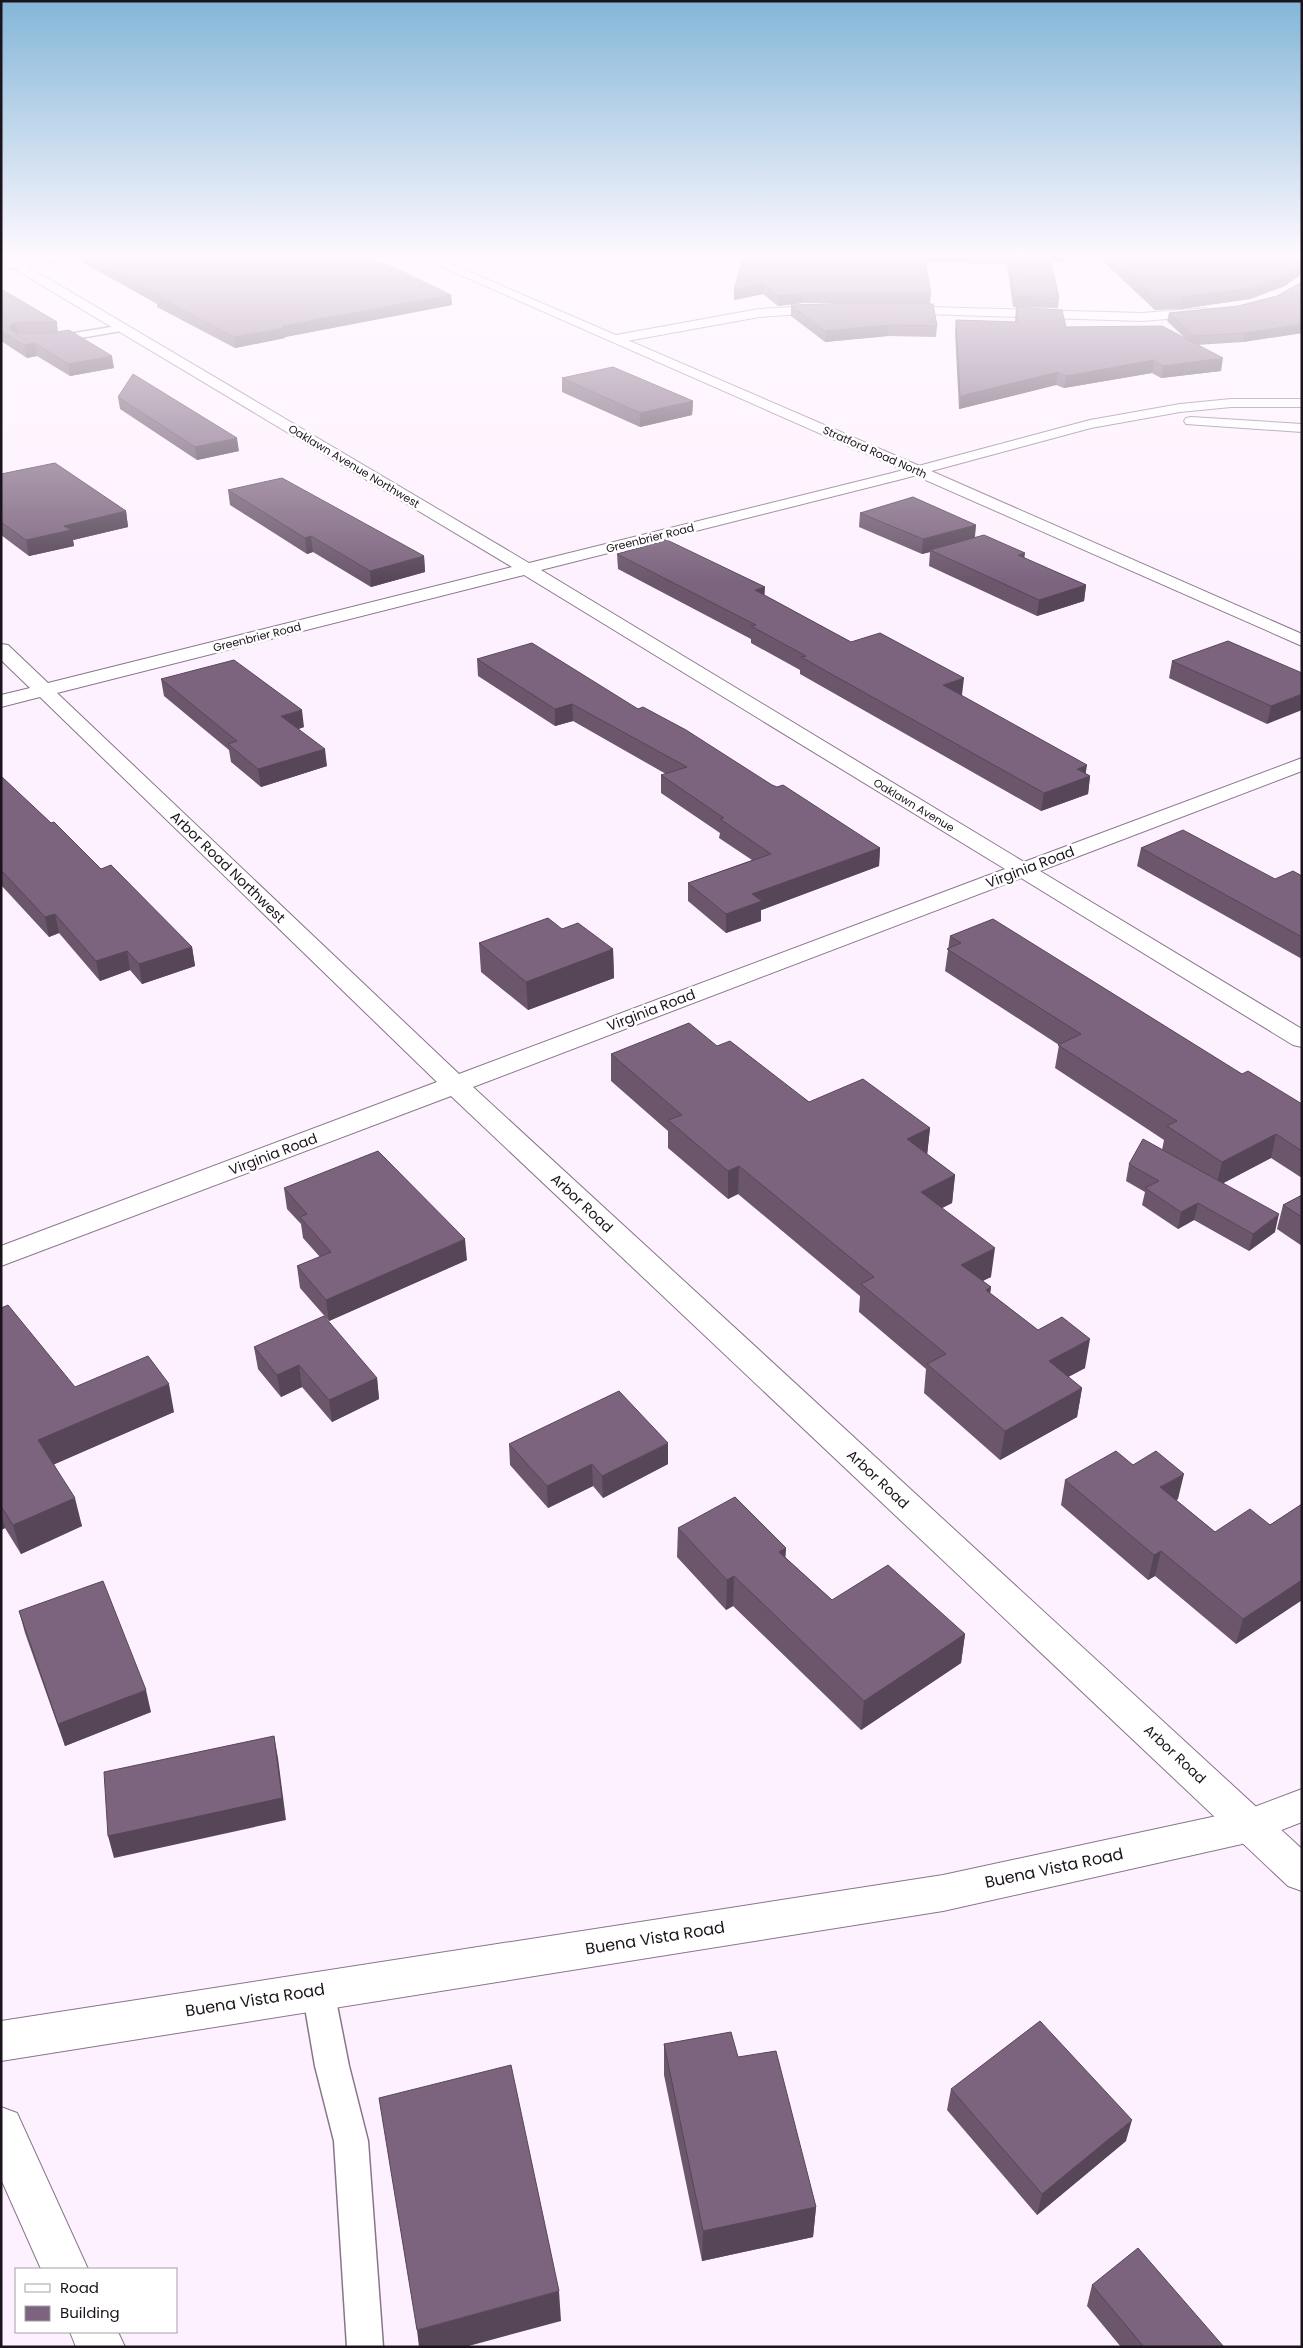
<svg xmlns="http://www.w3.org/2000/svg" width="1303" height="2348" viewBox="0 0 1303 2348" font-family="Poppins,sans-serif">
  <rect width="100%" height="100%" fill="#fef1ff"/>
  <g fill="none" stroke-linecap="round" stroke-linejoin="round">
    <defs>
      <path id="service" d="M123,325l5,3 -1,2 -76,13 -5,-3 5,-3z
        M318,1975l11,4 5,11 15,76 19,75 15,206h-36l-13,-206 -19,-75 -13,-76 5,-11z"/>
      <path id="minor" d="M1,254l16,6 47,-6h27l-6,4 -58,8 502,297 363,-90 198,-53 90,-16 51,-5h71v8h-71l-51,5 -89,16 -189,51 -361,91 483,292 278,-104v13l-262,100 262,158v18l-9,-2 -272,-167 -548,209 829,762v42l-14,-5 -837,-790 -450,170v-20l436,-164 -397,-385 -39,10v-12l29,-7 -29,-28v-16l7,1 40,38 464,-116 -499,-299h-7l-1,-5 -4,-2zM524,575l481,294 -546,205 -402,-381z
        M1292,254h10v8h-4z
        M828,305l4,1 2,3 -2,3 -73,5 -143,26 -7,-4 7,-4 143,-26z
        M896,306l246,7 63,-5 6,4 -6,4 -63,5 -250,-8 -2,-3z
        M1191,417l111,7v8l-116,-8 -2,-3 2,-3z
        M1,2107l16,6 71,156h-47l-40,-90z
        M70,2332h48l7,15h-49z"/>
      <path id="tertiary" d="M1302,1789v33l-51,20 -308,69 -942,150v-40l942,-146 306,-66z"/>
      <path id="secondary" d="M413,254h15l494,213 380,167v12z"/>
    </defs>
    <!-- service casing -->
    <use href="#service" stroke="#88758a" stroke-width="3"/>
    <!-- minor casing -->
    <use href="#minor" stroke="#88758a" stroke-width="2"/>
    <!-- tertiary casing -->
    <use href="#tertiary" stroke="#88758a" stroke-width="2"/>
    <!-- secondary casing -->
    <use href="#secondary" stroke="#88758a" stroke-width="2"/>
    <!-- service -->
    <use href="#service" fill="#fff" fill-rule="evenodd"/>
    <!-- minor -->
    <use href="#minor" fill="#fff" fill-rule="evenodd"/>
    <!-- tertiary -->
    <use href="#tertiary" fill="#fff" fill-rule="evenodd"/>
    <!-- secondary -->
    <use href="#secondary" fill="#fff" fill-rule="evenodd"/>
  </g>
  <!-- wall -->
  <path fill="#6b566c" d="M81,254h278l92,41 1,10 -167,32v1l-50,10 -78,-41v-3l-75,-42z
    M744,254h320l-1,8h-12l8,36 -1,10 -45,-1 -6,-43 -82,-2 6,32 -1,10 7,22 -1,11 -48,-1 -63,6 -34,-26v-11l53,-2h-42l-24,3 -15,-12 -29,6v-10z
    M1095,254h195l10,21 -15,11 -35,13 -70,10 -25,1z
    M1302,282v51l-59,9 -46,3 24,26 -60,7 -9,-5 -88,15 -8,-3 -97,24 -4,-77 1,-12 59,2 1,-15 50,20 120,12 -19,-18 2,-8 69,-7 39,-10z
    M1,289l56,33 1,10 56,36 -44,8 -33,-20 -10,2 -26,-17z
    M562,378l131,23 -1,14 -52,12 -78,-35z
    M118,397l121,54 -42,9 -77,-51z
    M1,474l125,37 2,16 -55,13 1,6 -45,10 -28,-21z
    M228,490l196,66 1,16 -54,15 -58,-35 -6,2 -77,-49z
    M860,513l116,12 -1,12 49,21 62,27 -2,16 -47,15 -108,-50 1,-14 -8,2 -63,-27z
    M617,554l148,42 86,46 111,53v1l128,80 -2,18 -47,17 -241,-137v-4l-49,-27v-4l-133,-70z
    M477,659l161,50 134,76 108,63 -1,18 -118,44v11l-35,12 -38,-32v-18l64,-23 -33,-22 1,-5 -59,-40v-18l5,-1 -93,-53 -18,5 -77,-50z
    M1172,661l130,12 -35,51 -98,-46z
    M161,679l143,48 -5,2 28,37 -66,21 -30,-25 -2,-12 -65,-54z
    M1,776l13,13 87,80 91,78 3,19 -53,18 -12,-14 -30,11 -41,-48 -10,4 -48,-52z
    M1141,848l134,31 27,-3v83l-165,-93z
    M562,929l51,20 1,29 -86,32 -47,-38 -2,-29z
    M950,936l292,138 60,30v74l-31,-20 -48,25 52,49 -26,19 -55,-31 -16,9 -36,-24 3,-13 -19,-11 3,-17 33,-14 2,-10 -109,-72 4,-23 -114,-74z
    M717,1046l92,56 121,26 -3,26 28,21 -3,28 -10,5 49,69 -9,4 9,6 -1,6 95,75 -17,9 14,11 -5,29 -77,43 -76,-67 2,-24 -67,-57 1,-16 -122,-102 -10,5 -60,-51v-17l-57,-50v-27z
    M284,1188l183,72 -138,61 -29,-33 -3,-22 23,-9 -17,-19 -2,-14 -14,-15z
    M1302,1195v51l-25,-17 6,-24z
    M1,1308l74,79 99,25 -120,52 28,62 -61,28 -16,-26 -4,2z
    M254,1347l123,31 2,21 -47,23 -30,-35 -21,10 -23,-28z
    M509,1444l159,20 -65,34 -10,-12 -45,22 -38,-43z
    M1133,1465l45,34 -2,1 39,32 55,-7 32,-21v96l-66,44 -81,-68 -7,4 -87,-75 4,-25z
    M678,1528l108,20 -1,9 47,43 133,34 -4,29 -100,67 -128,-124 -7,4 -49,-53z
    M19,1611l132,101 -86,34 -40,-113z
    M664,2044l74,13 78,150 -3,30 -111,24 -38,-186z
    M951,2089l175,52 -89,74 -90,-105z
    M1092,2285l132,62h-103l-34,-41z"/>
  <!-- shaded-wall -->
  <path fill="#574658" d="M1302,264l-2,11 -15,11 -35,13 -70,10 2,-12z
    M763,284v10l-29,6v-10z
    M802,293v10l-24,3v-10z
    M451,295l1,10 -167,32v1l-50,10 -1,-11 48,-11z
    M16,323l2,12 -6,3 -2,-12z
    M1302,324v9l-59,9 2,-9z
    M889,325l-1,11 -63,6v-11z
    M35,343l2,13 -10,2 -3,-13z
    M112,356l2,12 -44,8 -2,-12z
    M1223,358l-2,13 -60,7 2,-12z
    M1154,360l-2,13 -88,15 2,-12z
    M1058,372l-2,13 -97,24 1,-13z
    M693,401l-1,14 -52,12v-14z
    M237,438l2,13 -42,9 -2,-13z
    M126,511l2,16 -55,13 1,6 -45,10 -3,-16 38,-14z
    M976,525l-2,14 -44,11v2l-8,2 1,-15z
    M311,536l2,16 -6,2 -2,-16z
    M1025,553l-2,16 -5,-14z
    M424,556l1,16 -54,15 -1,-16z
    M1086,585l-2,16 -47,15 2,-16z
    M765,587l-1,17 -9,-14z
    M964,678l-2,17 -21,8 2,-18z
    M1302,694v16l-35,14 4,-18z
    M572,704l1,17 -18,5v-17z
    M302,710l2,17 -21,6 -2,-17z
    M325,749l2,17 -66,21 -3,-18z
    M1087,765l-2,13 5,-2 -2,18 -47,17 3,-18 33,-24z
    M880,848l-1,18 -118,44v11l-35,12v-19l26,-20z
    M55,914l4,19 -10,4 -4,-20z
    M192,947l3,19 -53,18 -3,-20z
    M613,949l1,29 -86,32 -2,-28z
    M127,951l3,19 -30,11 -4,-20z
    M930,1128l-3,28 -20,-17z
    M1276,1134l-5,24 -55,29 6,-25z
    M739,1166l-1,28 -10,5v-28z
    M955,1175l-3,28 -34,17 3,-28z
    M1198,1203l-4,17 -16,9 3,-17z
    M1279,1214l-4,18 -26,19 4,-17z
    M465,1239l2,21 -138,61 -3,-21z
    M995,1248l-4,29 -33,16 3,-28z
    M991,1287l-4,29 -1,-26z
    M1090,1339l-5,29 -41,22 5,-29z
    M299,1365l3,22 -21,10 -4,-22z
    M377,1378l2,21 -47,23 -3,-22z
    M169,1384l5,28 -128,56 -8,-28z
    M1082,1388l-5,29 -77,43 5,-29z
    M668,1443v21l-65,34 -1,-22z
    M592,1464l1,22 -45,22 -1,-22z
    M1184,1474l-6,25 -23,13 5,-25z
    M75,1498l7,28 -61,28 -8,-29z
    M1,1514l4,14 -4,2z
    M786,1548l-2,30 -5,-26z
    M1161,1551l-6,25 -7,4 6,-25z
    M734,1576l-1,30 -7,4 1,-30z
    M1302,1580v20l-66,44 7,-25z
    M965,1634l-4,29 -100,67 3,-29z
    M146,1690l5,22 -86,34 -7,-22z
    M274,1736l4,22 8,62 -172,38 -6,-22z
    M1132,2120l-6,21 -89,74 5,-21z
    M816,2207l-3,30 -111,24 1,-30z
    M559,2291l2,30 -96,26h-46l-2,-17z"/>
  <!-- building -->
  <path fill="#7c647e" stroke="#574658" d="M83,254h276l38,15 54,26 -169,31 2,2 -50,9 -78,-41h4z
    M744,254h180l7,40 -129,-1 -24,3 -15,-12 -29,6z
    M988,254h61l10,44 -45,-1 -6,-43z
    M1108,254h182l12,10 -15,11 -35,13 -70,9 -25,1z
    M1302,282v42l-57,9 -51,3 -25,-23 69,-7 39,-10z
    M1,289l56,33 -41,1 -6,3v3l6,4h36l17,-3 43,26 -44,8 -33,-21 -11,2 -23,-14z
    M863,303l70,1 4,22 -48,-1 -64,6 -34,-26z
    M1016,307l46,3 4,17 96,-1 61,32 -60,8 -9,-6 -88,16 -8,-4 -98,24 -4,-76 62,2z
    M613,367l80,34 -53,12 -78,-35z
    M133,374l104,64 -42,9 -77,-50z
    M55,463l71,48 -62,15 7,4 -45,10 -25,-18v-48z
    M282,478l142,78 -54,15 -59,-35 -6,2 -77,-48z
    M913,497l63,28 -53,14 -63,-26z
    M984,535l41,18 -7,2 68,30 -47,15 -109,-50z
    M667,540l98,47 -10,3 96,52 29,-9 84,45 -21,7 144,80 -10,4 13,7 -46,17 -243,-136 5,-1 -55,-30 5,-1 -139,-71z
    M1228,641l74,32v21l-31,12 -99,-45z
    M532,643l106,66 5,-2 43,23 86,55 5,2 6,-2 97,63 -128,46 10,7 -36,13 -38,-31 83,-29 -51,-35 4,-1 -63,-43 26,-8 -115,-63 -17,5 -78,-50z
    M234,660l68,50 -21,6 44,33 -67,20 -30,-25 9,-3 -76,-62z
    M1,776l50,47 3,-1 47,47 10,-4 81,82 -53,17 -12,-13 -31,10 -41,-47 -10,3 -44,-47z
    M1183,830l92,49 18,-8 9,5v61l-161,-89z
    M548,918l14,11 16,-6 35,26 -87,33 -47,-39z
    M993,919l249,155 6,-3 54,33v47l-26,-17 -54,28 -55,-36 10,-5 -119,-76 23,-11 -134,-85 14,-6 -11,-7z
    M689,1023l28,23 13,-5 79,61 54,-23 67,49 -23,11 48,36 -34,17 74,56 -34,17 30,22 -5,3 52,40 24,-13 28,22 -41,22 33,27 -77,43 -78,-67 19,-10 -85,-70 13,-7 -135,-111 -11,5 -60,-51 14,-5 -71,-61z
    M1143,1139l136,75 -26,20 -55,-31 -17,9 -36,-24 14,-7 -30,-17z
    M378,1151l87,88 -139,61 -29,-34 34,-14 -31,-35 7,-3 -23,-26z
    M1302,1195v22l-19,-12z
    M8,1305l67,82 73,-31 21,28 -131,56 37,58 -62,27 -12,-19v-198z
    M324,1316l53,62 -48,22 -30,-35 -22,10 -23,-28z
    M619,1391l49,52 -66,33 -10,-12 -45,22 -38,-42z
    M1116,1451l17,14 23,-14 28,23 -24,13 55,45 35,-23 20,16 32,-21v76l-59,39 -82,-68 -7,4 -89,-75z
    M735,1497l51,51 -7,4 53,48 56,-35 77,69 -101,67 -130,-125 -7,4 -49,-52z
    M103,1581l43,109 -88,34 -39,-113z
    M274,1736l8,62 -174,38 -4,-64z
    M1040,2021l92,99 -90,74 -91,-105z
    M731,2032l7,25 38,-6 40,156 -113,24 -39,-187z
    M511,2065l48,226 -142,39 -38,-232z
    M1138,2248l86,99h-80l-52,-62z"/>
  <!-- sky -->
  <linearGradient id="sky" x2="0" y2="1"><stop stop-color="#83b6d8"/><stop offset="0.44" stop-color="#fff9ff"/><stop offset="1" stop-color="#fff9ff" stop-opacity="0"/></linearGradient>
  <rect width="1303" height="582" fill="url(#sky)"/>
  <g text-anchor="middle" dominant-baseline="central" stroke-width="5" stroke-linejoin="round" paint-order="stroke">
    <!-- far-street labels -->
    <g font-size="11" fill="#1b141c" stroke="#fff">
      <text transform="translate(875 452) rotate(24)">Stratford Road North</text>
      <text transform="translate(354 466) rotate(31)">Oaklawn Avenue Northwest</text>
      <text transform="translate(650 538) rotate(-14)">Greenbrier Road</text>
      <text transform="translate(257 637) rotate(-14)">Greenbrier Road</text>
      <text transform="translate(914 805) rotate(31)">Oaklawn Avenue</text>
    </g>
    <!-- street labels -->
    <g font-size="14" fill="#1b141c" stroke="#fff">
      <text transform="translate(228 867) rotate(44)">Arbor Road Northwest</text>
      <text transform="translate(1030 867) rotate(-21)">Virginia Road</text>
      <text transform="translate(651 1010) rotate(-21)">Virginia Road</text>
      <text transform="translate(273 1154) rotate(-21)">Virginia Road</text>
      <text transform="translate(582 1203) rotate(43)">Arbor Road</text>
      <text transform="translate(878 1479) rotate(43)">Arbor Road</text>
      <text transform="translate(1175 1754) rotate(43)">Arbor Road</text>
    </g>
    <!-- near-street labels -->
    <g font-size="16" fill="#1b141c" stroke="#fff">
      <text transform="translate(1054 1868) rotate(-12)">Buena Vista Road</text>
      <text transform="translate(655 1938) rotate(-9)">Buena Vista Road</text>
      <text transform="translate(255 2000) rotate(-9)">Buena Vista Road</text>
    </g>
  </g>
  <!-- border -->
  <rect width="1303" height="2348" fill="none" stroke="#1b141c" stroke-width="5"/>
  <!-- legend -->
  <rect x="15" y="2268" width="162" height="65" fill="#ffffff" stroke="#a4a1a4"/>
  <rect x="25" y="2284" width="25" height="8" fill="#ffffff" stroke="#a4a1a4"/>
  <text x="60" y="2293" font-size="15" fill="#1b141c">Road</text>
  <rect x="25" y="2306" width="25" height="15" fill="#7c647e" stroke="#a4a1a4"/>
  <text x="60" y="2318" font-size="15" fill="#1b141c">Building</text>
</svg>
